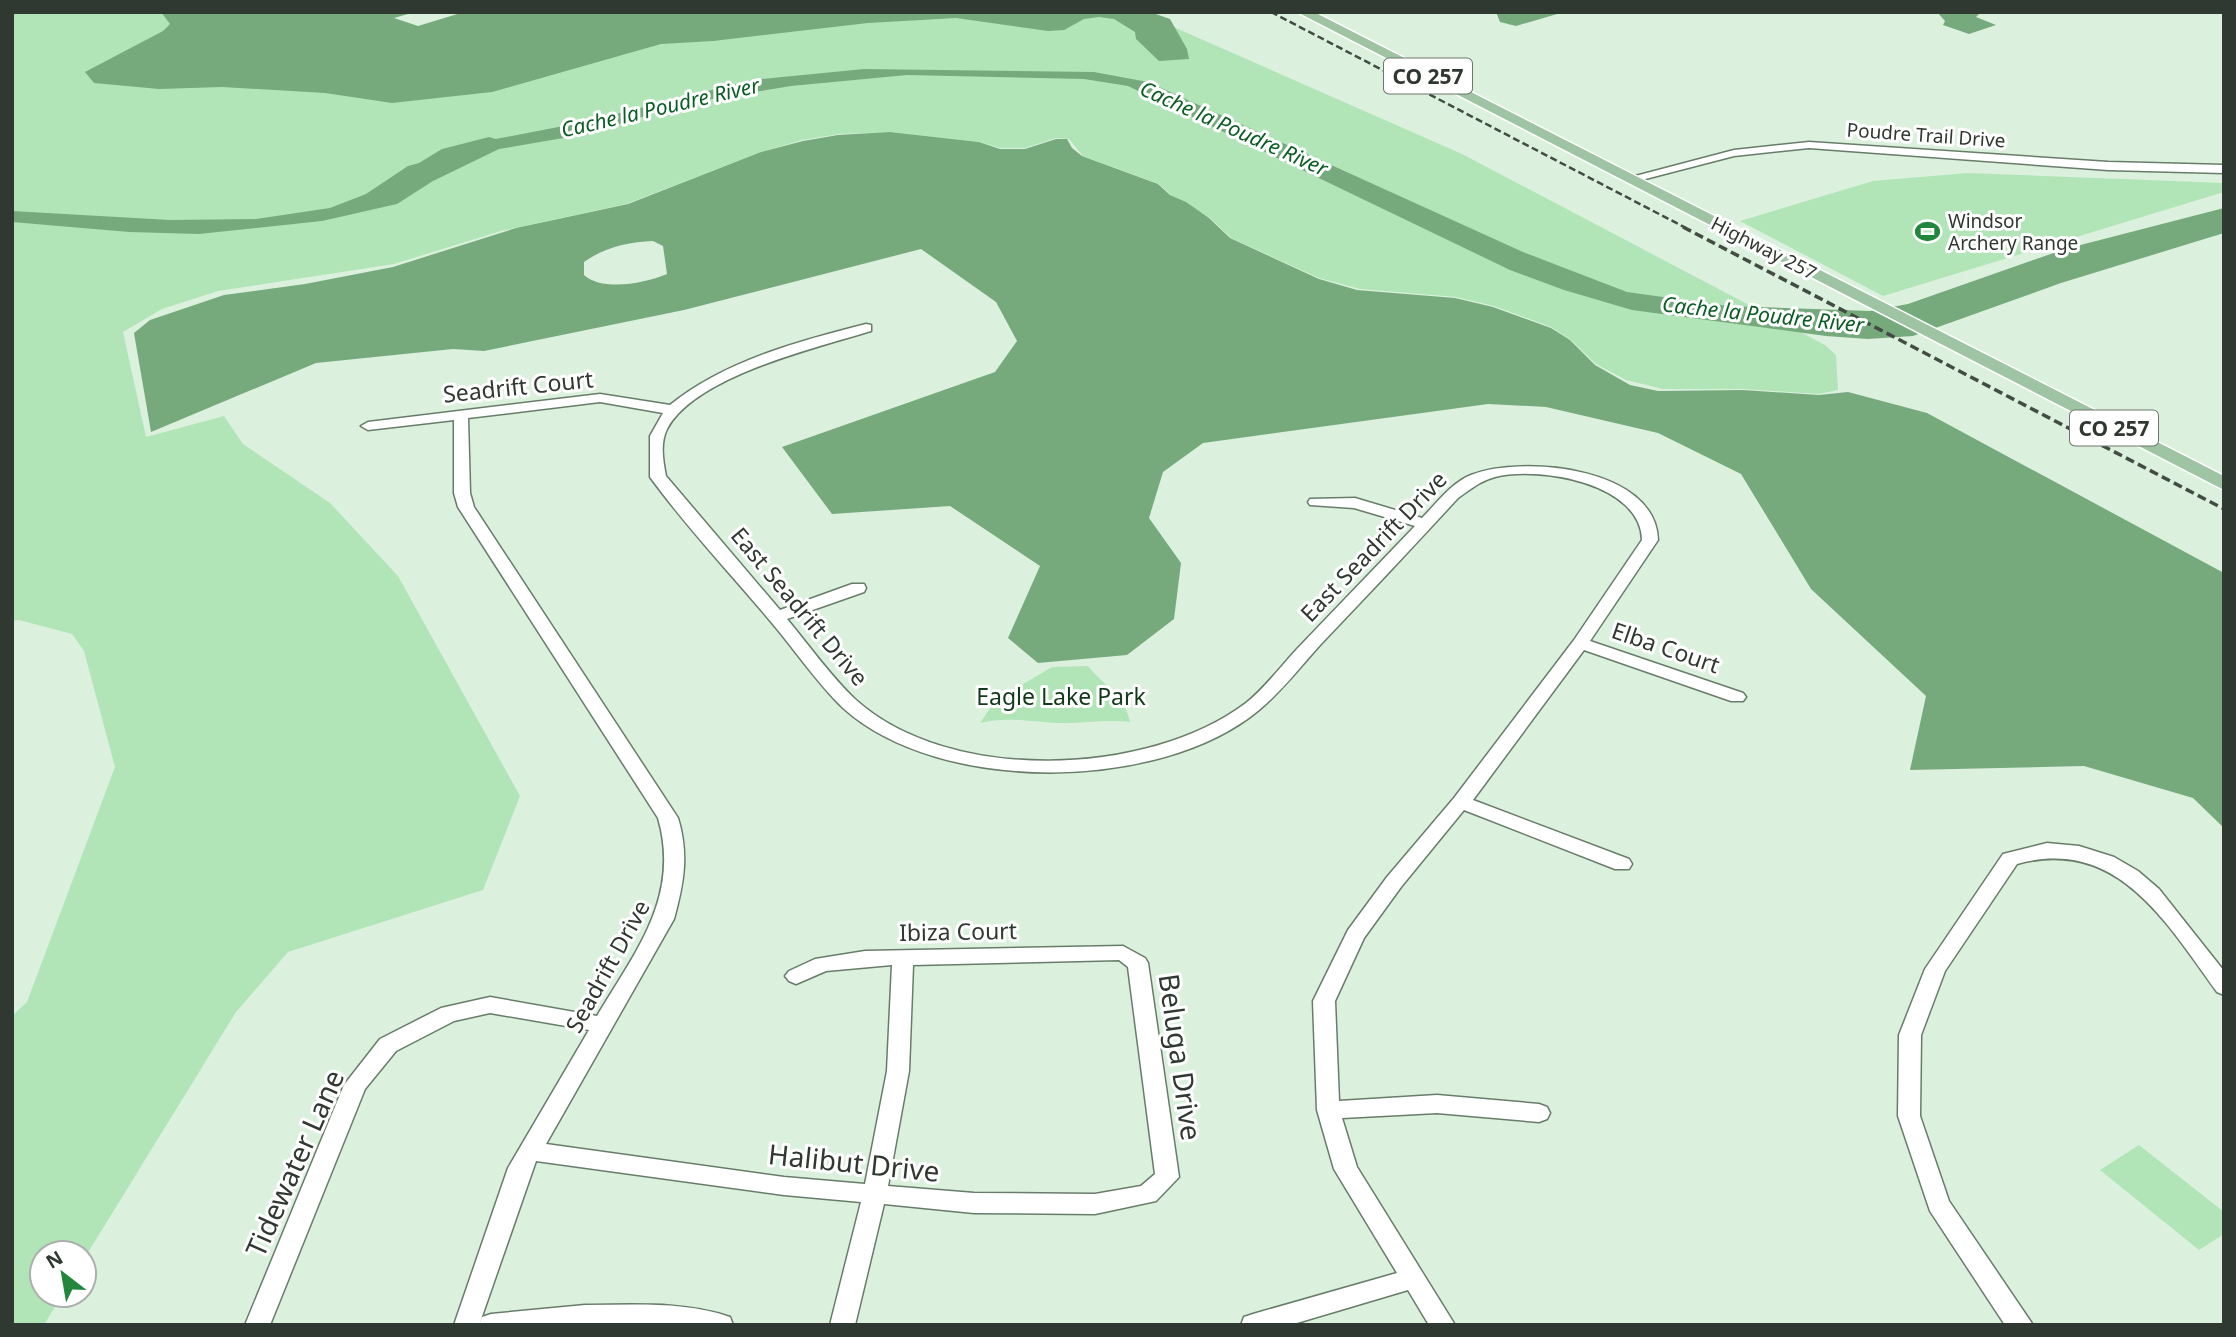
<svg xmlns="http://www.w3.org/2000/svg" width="2236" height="1337" viewBox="0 0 2236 1337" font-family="'Noto Sans',sans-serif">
  <rect width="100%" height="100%" fill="#dbf1dd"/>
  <!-- green -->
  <path fill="#b1e5b7" d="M12,12h160l6,20 476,6 282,-26 208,2 318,140 363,191 11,10 2,35 -19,4 -76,-5h-80l-37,-9 -30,-16 -25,-24 -20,-13 -57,-21 -38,-9 -96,-8 -41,-11 -88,-40 -21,-20 -39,-23 -12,-11 -76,-28 -14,-17 -13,-1 -31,10h-25l-20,-6 -89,-10 -52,2 -37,6 -41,12 -135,52 -125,27 -107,33 -176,27 -56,18 -39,23 23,105 78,-21 19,28 87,59 68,73 122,220 -37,94 -195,62 -52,60 -152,247v-6h-42v42h20l-18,30h-32v-309l15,-14 88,-235 -31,-116 -12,-17 -53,-14 -7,1z
    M1968,173l256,10v9l-341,104 -143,-75 133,-40z
    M1088,666c16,20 37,30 42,56 -25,-3 -48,2 -72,1 -29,-1 -49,-7 -78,0l13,-19 13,-10 46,-27z
    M2139,1145l85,67v22l-25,16 -99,-80z"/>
  <!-- water -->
  <path fill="#76aa7d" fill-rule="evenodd" d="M161,12h254l-21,6 24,8 46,-14h686l20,7 17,30 2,10 -30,2 -23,-22 -1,-7 -21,-13 -15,-2 -15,2 -20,11 -16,1 -92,-13 -88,5 -155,18 -52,3 -169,48 -100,11 -67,-10 -103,-6 -63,2 -65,-6 -9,-11 78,-41 7,-7z
    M1496,12h68l-48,14 -16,-4z
    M1937,12h44l-5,5 20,8 -27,9 -26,-9 2,-4z
    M864,69l230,3 54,10 375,170 104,40 101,14 142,5 38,-7 157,-55 159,-41v25l-163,50 -148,53 -45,3 -42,-3 -194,-26 -68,-20 -54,-20 -382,-184 -44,-7 -177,-4 -116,11 -104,17 -100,31 -88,15 -66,32 -36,23 -75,17 -123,13 -70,-2 -117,-10v-11l158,9 86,-1 74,-11 36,-14 42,-28 34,-9 28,-13 114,-22 168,-42z
    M890,132l89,10 21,7h25l31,-10h11l5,9 10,8 76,28 12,11 16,7 23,16 21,20 89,41 38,11 98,8 38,9 58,21 19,12 25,25 35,20 28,6 85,-1 76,5 29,-3 79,21 297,160v255l-31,-30 -109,-32 -174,4 16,-74 -115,-107 -70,-115 -83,-41 -112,-26 -58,-3 -285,39 -40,29 -14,46 32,45 -7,56 -47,36 -89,8 -30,-25 32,-72 -90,-60 -118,8 -50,-67 213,-75 22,-31 -21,-39 -75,-53 -237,61 -200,41 -31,-2 -137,14 -165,69 -17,-99 16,-13 74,-25 81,-11 88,-17 123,-39 112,-24 133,-52 42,-11 35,-6zM653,241l10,5 4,28c-22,9 -64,18 -83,1v-13c21,-15 44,-20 69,-21z"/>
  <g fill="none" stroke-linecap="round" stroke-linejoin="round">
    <!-- river -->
    <path fill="#76aa7d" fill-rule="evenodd" d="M489,137l7,2 2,4 -2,4 -40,10 -39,21h-14l-2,-4 41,-25z"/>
    <defs>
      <path id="minor" d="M1809,142l299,20 116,3v8l-116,-3 -299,-22 -75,8 -104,27 -6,-4 110,-29z
        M866,324l5,1v6c-55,17 -176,45 -204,98 -7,14 -4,32 -1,47l114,134 72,-26h12l2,4 -2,4 -77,27c22,26 44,58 69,81 94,84 292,77 390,3 19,-15 35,-37 51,-54 39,-41 79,-82 118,-123l-61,-18 -44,-3 -2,-3 2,-3 45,-1 67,20c14,-14 29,-35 49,-43 51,-20 185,-8 187,65l-68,101 153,52 3,4 -3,4h-12l-147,-51 -111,150 156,59 3,5 -3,5h-14l-151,-59 -63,77 -37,51 -29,63 4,100 98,-6 102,9 8,3 3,6 -3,6 -8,3 -102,-9 -95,5 15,49 98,158h-26l-21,-35 -118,35h-49l3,-8 9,-3 144,-41 -63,-104 -17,-59 -4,-109 35,-71 39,-53 67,-79 120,-158 68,-100c-1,-57 -103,-74 -147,-63 -15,4 -24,12 -37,21 -45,49 -91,98 -137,146 -20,22 -39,47 -62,66 -98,82 -320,85 -416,-2 -26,-25 -48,-58 -71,-85 -40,-48 -85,-95 -122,-146v-41l13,-23 -63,-11 -132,16 2,75 4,14 204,311c11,36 6,65 -4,101l-128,225 238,33 81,7 22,-113 5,-106 -66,6 -30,13 -7,-3 -4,-5 4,-5 26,-12 50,-8 258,-5 22,12 3,5 31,214 -23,24 -61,13 -121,-1 -90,-9 -29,121h-25l31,-123 -77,-7 -248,-34 -57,164h-25l54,-157 81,-138 -99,-17 -36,8 -58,30 -31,38 -95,236h-25l99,-240 36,-46 61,-31 49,-11 107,19c38,-64 84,-119 61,-198l-200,-311 -4,-14v-73l-86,10 -7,-4 7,-4 232,-28 70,11c54,-44 129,-64 196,-81zM1119,960l9,7 27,207 -14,12 -46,8 -121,-1 -86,-7 21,-115 4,-106z
        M2047,843l32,3 35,11 24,14 21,18 65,82v24l-7,-3c-51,-70 -100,-156 -200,-128l-72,107 -24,64 -1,81 29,85 84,124h-28l-75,-114 -32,-95 1,-81 26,-66 78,-115z
        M585,1305c48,0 99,-4 145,12l3,8h-254l3,-8 9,-3z"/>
      <path id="major" d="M1297,12h17l910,464v14z"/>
    </defs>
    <!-- minor casing -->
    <use href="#minor" stroke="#687c6a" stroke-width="3"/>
    <!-- major casing -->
    <use href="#major" stroke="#fff" stroke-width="3"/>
    <!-- minor -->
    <use href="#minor" fill="#fff" fill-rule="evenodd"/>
    <!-- major -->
    <use href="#major" fill="#9ec4a3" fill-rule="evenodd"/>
    <!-- rail-far1 -->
    <path stroke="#424c43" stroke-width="2.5" stroke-dasharray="7 3.5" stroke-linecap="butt" d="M1271,12l415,216"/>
    <!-- rail -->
    <path stroke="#424c43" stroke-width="3.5" stroke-dasharray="9 4.5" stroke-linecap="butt" d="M1683,227l541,282"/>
  </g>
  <!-- icons -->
  <defs>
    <symbol id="stadium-bare" viewBox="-9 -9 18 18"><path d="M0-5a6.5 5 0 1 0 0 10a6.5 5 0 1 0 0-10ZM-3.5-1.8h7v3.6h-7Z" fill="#22873c" stroke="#fff" stroke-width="2.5" paint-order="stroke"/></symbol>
  </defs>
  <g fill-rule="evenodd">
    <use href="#stadium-bare" x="1910" y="214" width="35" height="35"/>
  </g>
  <g text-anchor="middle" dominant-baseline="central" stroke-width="6" stroke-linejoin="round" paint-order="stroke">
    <!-- far-street labels -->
    <g font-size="19" fill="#303931" stroke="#fff">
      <text transform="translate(1926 135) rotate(4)">Poudre Trail Drive</text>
      <text transform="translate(1764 248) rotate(27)">Highway 257</text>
    </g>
    <!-- far-poi labels -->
    <g font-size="19" fill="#303931" stroke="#fff" text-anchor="start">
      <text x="1948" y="221">Windsor<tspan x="1948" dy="22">Archery Range</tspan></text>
    </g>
    <!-- shield labels -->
    <g fill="#fff" stroke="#6e746f" stroke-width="2">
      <rect x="1384" y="58.5" width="88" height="35" rx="5"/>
      <rect x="2070" y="410.5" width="88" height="35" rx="5"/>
    </g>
    <g font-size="21" font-weight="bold" fill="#303931">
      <text x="1428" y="76">CO 257</text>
      <text x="2114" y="428">CO 257</text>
    </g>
    <!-- far-water labels -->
    <g font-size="21" font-style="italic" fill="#0b5d24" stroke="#fff">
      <text transform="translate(660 107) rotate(-13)">Cache la Poudre River</text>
      <text transform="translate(1234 128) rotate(24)">Cache la Poudre River</text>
      <text transform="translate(1763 314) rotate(6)">Cache la Poudre River</text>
    </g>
    <!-- street labels -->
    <g font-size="23" fill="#303931" stroke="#fff">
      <text transform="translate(518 386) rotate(-6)">Seadrift Court</text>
      <text transform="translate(1373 546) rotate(-46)">East Seadrift Drive</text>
      <text transform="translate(800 606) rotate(50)">East Seadrift Drive</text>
      <text transform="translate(1666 647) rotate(19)">Elba Court</text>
      <text transform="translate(958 931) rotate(-1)">Ibiza Court</text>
      <text transform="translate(607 966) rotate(-61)">Seadrift Drive</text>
    </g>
    <!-- park labels -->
    <g font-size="23" fill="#12391a" stroke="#fff">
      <text x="1061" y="696">Eagle Lake Park</text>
    </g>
    <!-- near-street labels -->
    <g font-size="28" fill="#303931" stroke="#fff">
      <text transform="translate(1181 1057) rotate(82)">Beluga Drive</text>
      <text transform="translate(854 1162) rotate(6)">Halibut Drive</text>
      <text transform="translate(294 1163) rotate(-66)">Tidewater Lane</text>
    </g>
  </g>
  <!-- border -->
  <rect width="2236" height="1337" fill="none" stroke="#303931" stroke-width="28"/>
  <!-- north arrow -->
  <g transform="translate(63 1274) rotate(329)"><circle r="33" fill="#ffffff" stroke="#acb0ad" stroke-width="2"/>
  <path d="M0-5L12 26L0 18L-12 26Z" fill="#22873c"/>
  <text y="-10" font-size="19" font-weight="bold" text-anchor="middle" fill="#303931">N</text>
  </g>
</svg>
